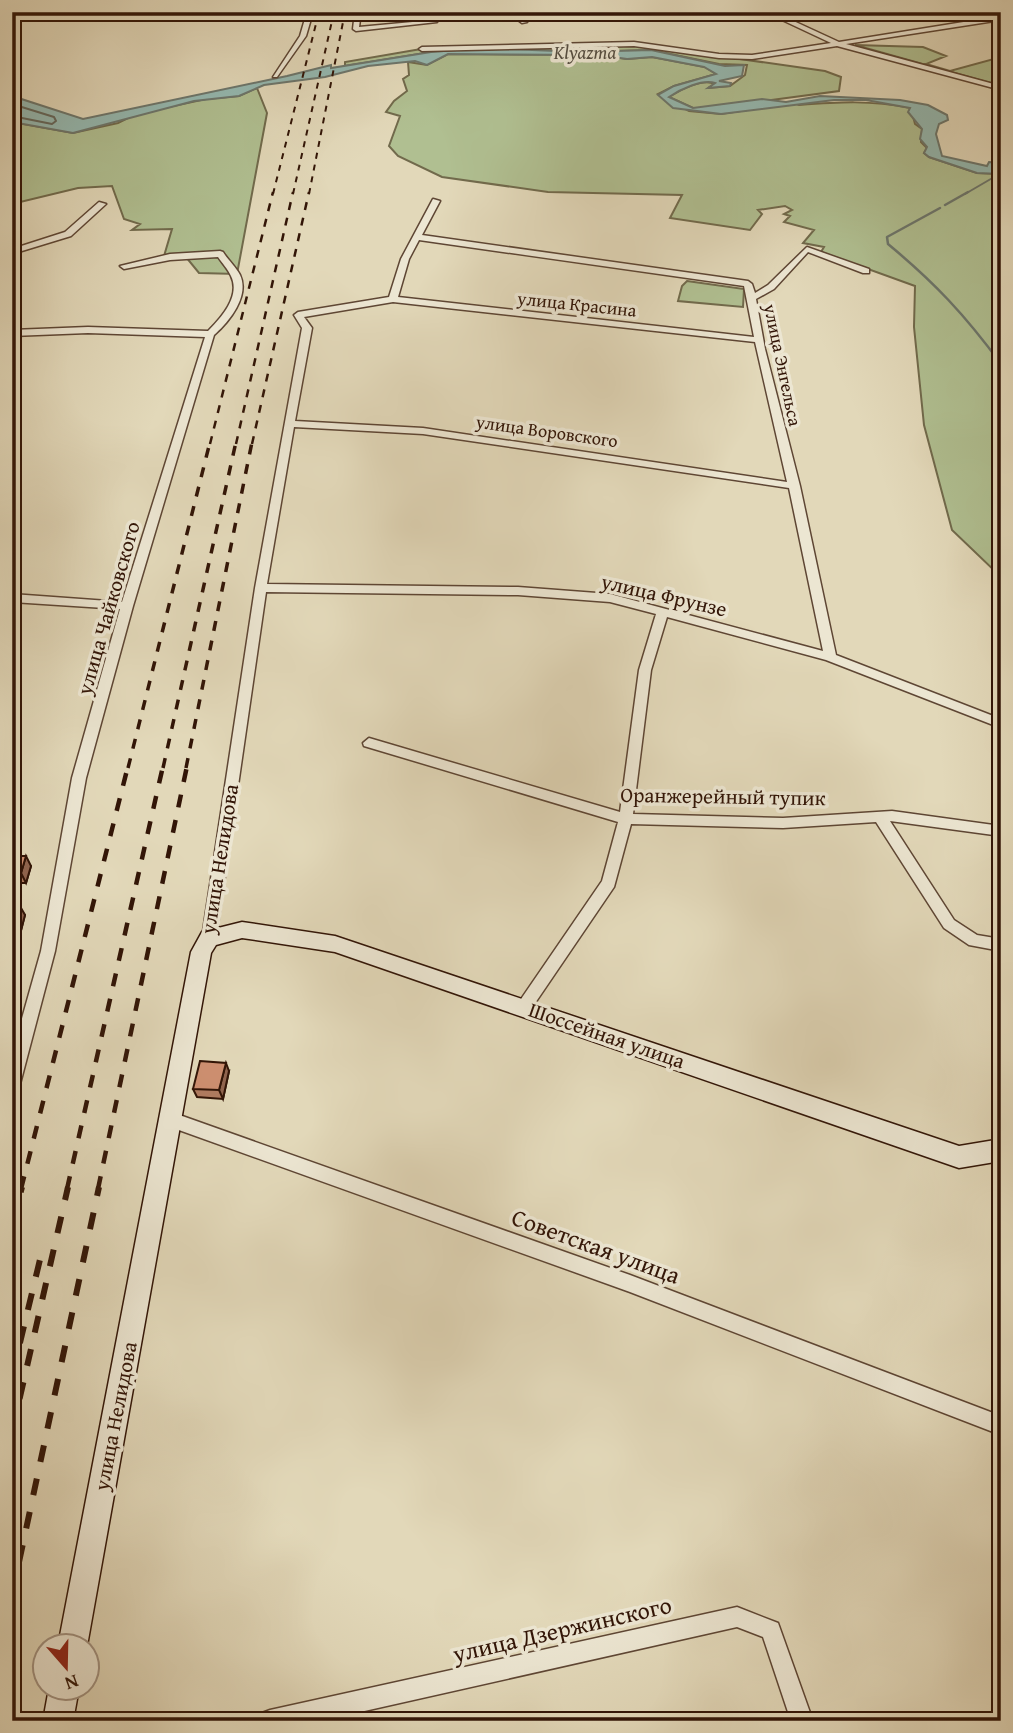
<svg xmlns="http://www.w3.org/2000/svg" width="1013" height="1733" viewBox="0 0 1013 1733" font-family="'Gentium Book Plus',serif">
  <rect width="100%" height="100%" fill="#e2d8b9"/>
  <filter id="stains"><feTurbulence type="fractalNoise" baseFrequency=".00286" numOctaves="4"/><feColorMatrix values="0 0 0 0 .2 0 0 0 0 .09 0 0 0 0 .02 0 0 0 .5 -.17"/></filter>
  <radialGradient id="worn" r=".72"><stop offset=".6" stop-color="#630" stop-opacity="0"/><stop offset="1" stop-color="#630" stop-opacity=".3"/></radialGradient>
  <!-- green -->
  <path fill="#b0bf91" stroke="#716a4c" stroke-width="2" d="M634,44l191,27 16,6 -2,14 -129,17h-17l-24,-11c12,-8 34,-19 46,-13l-7,4 22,-2 15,-11 2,-10 -28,-1 -68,-14 -71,2 -98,-4 -51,4 -86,14v-4l76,-13 48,-3z
    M855,45l68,2 23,9 -20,8 24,7 51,-14v29z
    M448,54l151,1 28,4 25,-2 53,10 11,7 -42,12 -16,8 31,17 32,3 73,-11 5,2c40,-3 71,-5 112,3l4,16 7,5 -1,13 6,6 -3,5 5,4 48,16 24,1v403l-49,-47 -28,-105 -10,-98 1,-41 -94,-34 3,-5 -21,-4 11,-13 -30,-8 6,-6 -6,-2 8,-4 -7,-4 -27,4 4,4 -12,16 -80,-12 12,-23 -134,-3 -106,-15 -44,-21 -9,-10 11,-30 -14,-4 8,-11 13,-10 -4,-12 6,-4 -1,-13 19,3z
    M257,88l10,25 -30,161 -38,-1 -13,-16 -22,-1 8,-27 -40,1 8,-6 -16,-5 -12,-33 -34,2 -66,16v-82l61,11 45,-10 18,-9 70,-15 33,-3z
    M687,281l57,8 -1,18 -65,-6 4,-15z"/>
  <!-- water -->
  <path fill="#95b9b1" stroke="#6d776d" stroke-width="2" d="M482,48l99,4 70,-2 74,16 19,-1 -2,11 -23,5 12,2 -1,3 -22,2 7,-5c-13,-4 -34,6 -46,14l24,11 69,-9 24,3 34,-6 80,4 28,5 19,10 1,5 -9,4 -3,10 6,22 45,10 2,-4 12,1v11l-24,-1 -48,-16 -5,-4 3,-6 -7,-8 2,-10 -14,-17 2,-4 -44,-8h-32l-113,14 -48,-6 -15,-13 16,-9 42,-12 -12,-7 -52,-10 -25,2 -28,-4 -151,-1 -21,11 -12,-4 -47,5 -43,11 -61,8 -25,11 -45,5 -121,32 -61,-11v-26l71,23 204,-43 44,-11v3l100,-16z"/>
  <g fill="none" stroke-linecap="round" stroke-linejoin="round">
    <!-- shore -->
    <path stroke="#64675c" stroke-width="2" d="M12,104l42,13 2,4 -4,3 -40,-8"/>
    <!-- stream-far1 -->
    <path stroke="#6d776d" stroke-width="2" d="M965,194l36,-21"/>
    <!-- stream -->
    <path stroke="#6d776d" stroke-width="2.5" d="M945,205l23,-13
      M940,208l-53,29 1,7c47,39 77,71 113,120"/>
    <defs>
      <path id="minor" d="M307,12h6l-7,24 -29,41h-4l27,-41z
        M355,12h6l-2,15 75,-7 3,2 -81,9 -3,-2z
        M507,12h7l13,10 -5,1z
        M765,12h9l65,30 162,-26v4l-155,24 155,42v4l-164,-44 -85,13 -33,-1 -85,-12 -212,5 -3,-2 3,-2 212,-5 85,12 33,1 79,-12z
        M433,199l7,2 -18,34 326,46 4,3 3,9 13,-8 39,-38 62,22v4h-6l-55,-21 -34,37 -18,10 9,50 35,137 36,169 165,64v9l-175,-68 -159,-43 -16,53 -18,144 150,4 109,-7 109,15v10l-111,-15 64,99 23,15 24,4v12l-32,-6 -25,-17 -68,-106 -93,6 -152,-4 -17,63 -85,125 -5,2 -5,-2 -3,-5 3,-5 83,-121 16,-59 -254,-76 -1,-3 6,-5 251,74 19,-142 17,-56 -46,-12 -92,-7 -252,-3 -50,346 -2,4 -5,2 -5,-2 -2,-4 53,-350 47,-260 -8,-13 4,-3 91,-15 12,-38zM419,240l325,46 10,51 -356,-40 11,-38zM393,302l362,40 32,140 -364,-54 -128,-7 17,-93 -8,-11zM294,427l129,7 366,54 34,163 -213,-57 -92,-7 -251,-3z
        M99,202l7,2 -35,32 -59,18v-5l53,-17z
        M220,251l3,1c5,8 13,15 17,23 10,21 -11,47 -26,60l-81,271 -47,172 -31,173 -35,133 -2,5 -6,2v-37l29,-103 31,-173 48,-169 -108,-7v-8l110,8 83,-265 -117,-4 -76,3v-6l76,-3 120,4c13,-13 33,-35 23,-55 -3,-7 -9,-13 -13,-19l-48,3 -46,9 -4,-3 50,-12z
        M171,1112l459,163 371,141v19l-371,-143 -465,-167 -2,-5 2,-5z
        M737,1607l41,16 35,98h-22l-28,-84 -26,-10 -417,94h-61l3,-8 8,-3z"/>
      <path id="secondary" d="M242,922l93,14 624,210 42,-7v22l-42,7 -624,-216 -93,-14 -26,7 -5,8 -124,693h-29l133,-694 11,-20z
        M49,1688h30l-6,33h-30z"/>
    </defs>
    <!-- minor casing -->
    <use href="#minor" stroke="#5e4634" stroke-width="3"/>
    <!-- secondary casing -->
    <use href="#secondary" stroke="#321507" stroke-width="3"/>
    <!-- minor -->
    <use href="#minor" fill="#ece6d2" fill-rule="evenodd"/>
    <!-- secondary -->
    <use href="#secondary" fill="#ece6d2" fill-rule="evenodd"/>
    <!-- rail-far4 -->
    <path stroke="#321507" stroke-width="2" stroke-dasharray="6 6" stroke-linecap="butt" d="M273,194l46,-182
      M293,194l41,-182
      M309,194l36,-182"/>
    <!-- rail-far3 -->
    <path stroke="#321507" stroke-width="2.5" stroke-dasharray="8 8" stroke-linecap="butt" d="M210,444l63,-252
      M236,444l57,-252
      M252,444l57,-252"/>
    <!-- rail-far2 -->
    <path stroke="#321507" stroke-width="3.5" stroke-dasharray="10 10" stroke-linecap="butt" d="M128,768l82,-326
      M163,768l73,-326
      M186,768l66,-326"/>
    <!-- rail-far1 -->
    <path stroke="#321507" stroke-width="4.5" stroke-dasharray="13 13" stroke-linecap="butt" d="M21,1189l107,-423
      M67,1189l96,-423
      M98,1189l89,-423"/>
    <!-- rail -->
    <path stroke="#321507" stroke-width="6" stroke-dasharray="17 17" stroke-linecap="butt" d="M12,1225l10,-38
      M12,1376l31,-129
      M12,1432l56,-245
      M12,1595l87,-408"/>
  </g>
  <!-- wall -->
  <path fill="#b07b60" stroke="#321507" stroke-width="2" d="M12,847l19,19 -5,17h-14z
    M12,901l13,14 -8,31h-5z
    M229,1071l-6,28 -26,-2 -4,-8z"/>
  <!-- shaded-wall -->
  <path fill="#90644e" stroke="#321507" stroke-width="2" d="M16,847l5,10 -8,-1z
    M26,856l5,10 -5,17 -5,-10z
    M17,901l8,14 -8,31 -5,-8v-20z
    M226,1063l3,8 -6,28 -4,-9z"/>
  <!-- building -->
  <path fill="#cd8f70" stroke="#321507" stroke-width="2" d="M12,847h4l-3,9h13l-5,17h-9z
    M12,901h5l-5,17z
    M200,1061l26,2 -7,27 -26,-1z"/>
  <g text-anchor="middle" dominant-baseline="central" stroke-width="7" stroke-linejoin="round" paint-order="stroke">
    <!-- far-street labels -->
    <g font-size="18" fill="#321507" stroke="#ece6d2">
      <text transform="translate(577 304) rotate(6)">улица Красина</text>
      <text transform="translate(783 365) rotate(78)">улица Энгельса</text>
      <text transform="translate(547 431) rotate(8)">улица Воровского</text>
    </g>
    <!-- far-water labels -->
    <g font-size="19" font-style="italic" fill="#554e42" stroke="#ece6d2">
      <text x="585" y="52">Klyazma</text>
    </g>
    <!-- street labels -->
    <g font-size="21" fill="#321507" stroke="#ece6d2">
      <text transform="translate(664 595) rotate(13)">улица Фрунзе</text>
      <text transform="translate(108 608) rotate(-74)">улица Чайковского</text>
      <text transform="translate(723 796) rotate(1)">Оранжерейный тупик</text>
      <text transform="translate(219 859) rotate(-81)">улица Нелидова</text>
      <text transform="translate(607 1035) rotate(19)">Шоссейная улица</text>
      <text transform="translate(115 1416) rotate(-79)">улица Нелидова</text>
    </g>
    <!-- near-street labels -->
    <g font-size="24" fill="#321507" stroke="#ece6d2">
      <text transform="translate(596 1246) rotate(20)">Советская улица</text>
      <text transform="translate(562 1629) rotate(-13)">улица Дзержинского</text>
    </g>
  </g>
  <!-- margin -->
  <rect width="1013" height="1733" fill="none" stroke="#e2d8b9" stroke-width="42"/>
  <rect x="14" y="14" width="985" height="1705" fill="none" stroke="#321507" stroke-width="3.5"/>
  <rect x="21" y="21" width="971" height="1691" fill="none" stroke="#321507" stroke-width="2"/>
  <!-- north arrow -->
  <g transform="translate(66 1667) rotate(160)"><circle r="33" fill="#ece6d2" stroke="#a29281" stroke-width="2"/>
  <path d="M0-5L12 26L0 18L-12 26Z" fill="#8f2418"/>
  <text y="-10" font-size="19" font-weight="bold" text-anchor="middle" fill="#321507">N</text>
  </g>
  <rect width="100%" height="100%" filter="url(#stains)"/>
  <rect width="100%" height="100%" fill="url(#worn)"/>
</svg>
